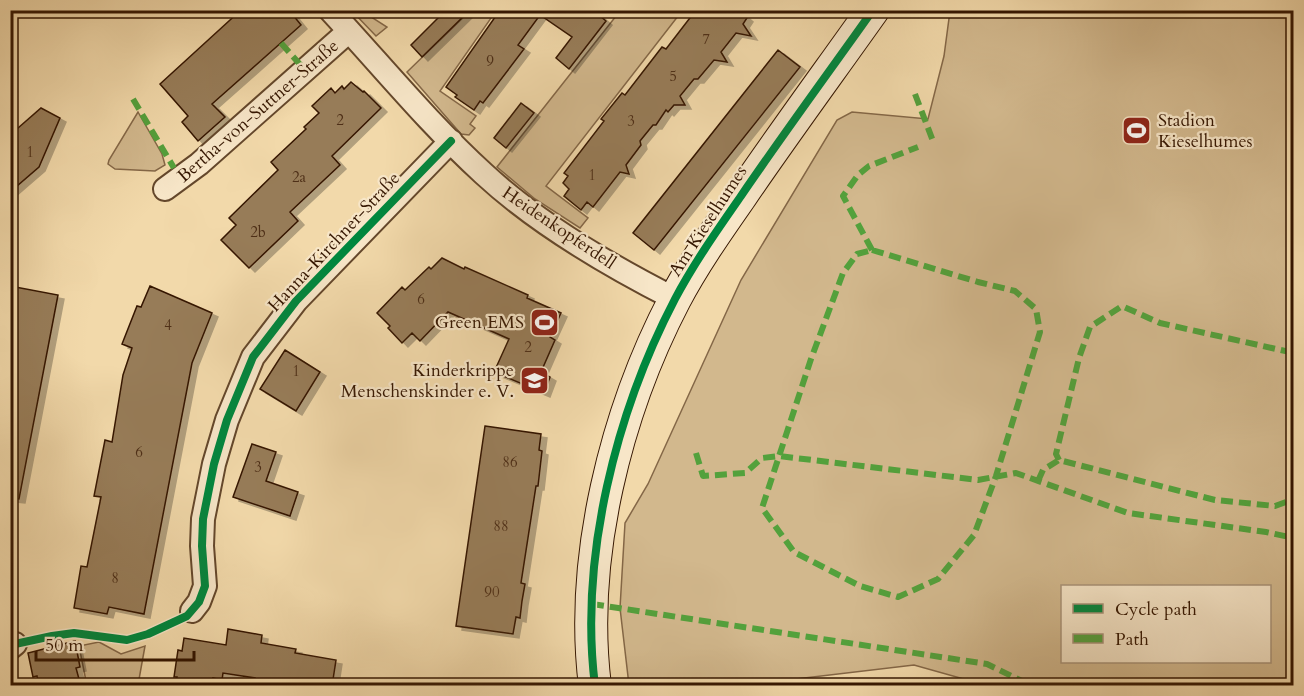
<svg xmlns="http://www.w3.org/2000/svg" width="1304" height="696" viewBox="0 0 1304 696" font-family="Cardo,serif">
  <defs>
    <filter id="shadow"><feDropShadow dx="6" dy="4" stdDeviation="0" flood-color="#0004"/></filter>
  </defs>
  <rect width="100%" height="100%" fill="#f2d9aa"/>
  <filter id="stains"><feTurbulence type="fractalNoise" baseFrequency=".00333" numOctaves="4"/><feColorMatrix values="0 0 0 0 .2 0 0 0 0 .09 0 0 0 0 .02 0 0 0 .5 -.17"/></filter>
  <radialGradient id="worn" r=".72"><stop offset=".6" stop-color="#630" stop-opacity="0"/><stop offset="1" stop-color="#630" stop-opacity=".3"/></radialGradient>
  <!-- green -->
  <path fill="#d2b88d" stroke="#846747" stroke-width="1.5" fill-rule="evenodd" d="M471,10l25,1 -56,80 36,25 -6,8 5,4 -6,7 -8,-1 -54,-62z
    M352,11h10l25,16 -11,9z
    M620,11h62l-136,175 42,32 -8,10 -45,-29 -38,-32z
    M950,11h343v674h-308l-71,-20 -169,20h-116l-9,-77 5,-85 23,-39 93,-204 96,-160 15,-8 76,7 16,-63zM1062,586h208v76h-208z
    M138,112l24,42 3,11 -10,6 -40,-2 -7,-5 1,-4z
    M99,642l22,12 24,-8 -7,39h-73l21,-4 -7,-35z"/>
  <!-- building -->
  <path fill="#977b59" stroke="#351601" stroke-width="1.5" filter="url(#shadow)" d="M241,10h48l12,15 -89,79 13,13 -27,24 -16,-19 6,-6 -28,-32z
    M446,10h24l-48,47 -11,-12z
    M500,10h93l13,11 -37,48 -13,-11 16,-21 -32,-22 -22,30 6,4 -41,54 -3,-2 -6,9 -19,-13 2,-2 -11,-8z
    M696,10h42l9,8 -4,6 8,12 -15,-3 -15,19 6,10 -13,-2 -16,19h-4l-14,17 5,9h-11l-6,7 -2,-2 -10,15h-3l-13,16 1,4 -15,20 3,9 -9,-2 -27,35 -6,-5 -6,8 -17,-14 5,-7 -6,-6 5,-7 -4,-3 40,-52 -3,-2 21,-26 3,2 37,-48 4,2z
    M778,50l22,17 -146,183 -21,-17z
    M351,82l12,10 1,-1 17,17 -49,48 8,9 -50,47 8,9 -49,47 -28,-28 15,-15 -7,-7 49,-48 -7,-8 35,-33 -2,-2 15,-14 -7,-7 19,-18 4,5 7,-7 2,3z
    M521,103l13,10 -28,35 -12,-10z
    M41,108l19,10 -21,49 -29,25v-57z
    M442,258l22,11 1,-2 63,28 -1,3 34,15 -11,24 5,3 -14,32 9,5 -6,16 -50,-21 15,-33 -61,-27 -28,29 -8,-8 -10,10 -14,-15 2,-2 -13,-13 25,-26 3,3 24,-23 2,2z
    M10,286l48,9 -39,204 -9,-1z
    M150,286l62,27 -20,50 -48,251 -35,-7 -2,7 -33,-6 7,-42 6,1 14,-70 -7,-1 11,-56 7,2 11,-67 9,-27 -10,-4 15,-38 4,1z
    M285,350l35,22 -24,39 -36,-22z
    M485,426l56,8 -2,16 3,1 -4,35h-2l-15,97 4,1 -3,17 -2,17 -4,-1 -3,17 -57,-8z
    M252,444l24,8 -10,29 32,11 -8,24 -57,-19z
    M228,629l34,6 -1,8 35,6 -1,4 41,7 -4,26h-78l1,-8 -32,-5 -1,7 -9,-2 -1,8h-36l1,-9h-3l4,-27 4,1 2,-13 42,7z
    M75,641l5,26 -4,1 3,11 -31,7h-9l-2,-10 -4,1 -5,-24z"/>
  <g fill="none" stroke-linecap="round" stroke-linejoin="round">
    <defs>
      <path id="street" d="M330,10c51,55 99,114 154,164 54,50 126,92 191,125
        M165,189l34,-25 150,-133
        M192,611l7,-9 6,-16 -3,-40 1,-27 11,-55 13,-44 26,-63 43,-56 155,-160
        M10,648l5,-4"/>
      <path id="secondary" d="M595,686c-16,-128 21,-274 80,-387 19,-36 43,-70 66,-103 43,-63 88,-124 132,-186"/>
    </defs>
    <!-- street casing -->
    <use href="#street" stroke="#64472b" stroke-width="26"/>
    <!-- secondary casing -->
    <use href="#secondary" stroke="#351601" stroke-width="34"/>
    <!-- street -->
    <use href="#street" stroke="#f7e6c8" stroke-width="22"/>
    <!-- secondary -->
    <use href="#secondary" stroke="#f7e6c8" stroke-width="32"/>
    <!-- quiet -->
    <path stroke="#53a13c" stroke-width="6" stroke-dasharray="12 6" stroke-linecap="butt" d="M281,43l24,27
      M915,94l18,47
      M133,99l41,69
      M872,250l106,32 37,9 21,18 4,23 -44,144 -22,59 -36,44 -40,18 -38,-11 -66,-34 -32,-44 49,-149 32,-86 14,-19z
      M872,250l-29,-54 15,-21 11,-9 49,-19
      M696,453l7,23 42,-3 17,-15 17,-2 199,24 38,-7 112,40 138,19 28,6
      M1059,460l-3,-6 23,-96 11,-31 32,-21 38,17 134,30
      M1038,481l5,-11 16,-10 156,40 60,6 19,-7
      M592,604l395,60 45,22"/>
    <defs>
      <path id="cycleway" d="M15,644l37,-8 22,-3 53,7 21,-6 39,-18 12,-14 6,-16 -3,-40 1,-27 11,-55 13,-44 26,-63 43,-56 155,-160
        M595,686c-16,-128 21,-274 80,-387 19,-36 43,-70 66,-103 43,-63 88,-124 132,-186"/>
    </defs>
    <!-- cycleway casing -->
    <use href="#cycleway" stroke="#f7e6c8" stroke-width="11"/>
    <!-- cycleway -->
    <use href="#cycleway" stroke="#00873e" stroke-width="8"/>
  </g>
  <!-- icons -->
  <defs>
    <symbol id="stadium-square" viewBox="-11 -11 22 22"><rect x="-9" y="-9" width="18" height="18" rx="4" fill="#8f2418" stroke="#f7e6c8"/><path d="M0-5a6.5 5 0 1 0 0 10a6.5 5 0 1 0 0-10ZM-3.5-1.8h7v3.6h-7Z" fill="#fff"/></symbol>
    <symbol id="school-square" viewBox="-11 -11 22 22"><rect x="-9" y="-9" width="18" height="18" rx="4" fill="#8f2418" stroke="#f7e6c8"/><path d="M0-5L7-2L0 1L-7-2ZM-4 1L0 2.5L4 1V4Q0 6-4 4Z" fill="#fff"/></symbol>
  </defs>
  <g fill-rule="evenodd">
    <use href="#stadium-square" x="1120" y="114" width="33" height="33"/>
    <use href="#stadium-square" x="528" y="306" width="33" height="33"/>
    <use href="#school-square" x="518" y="364" width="33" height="33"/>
  </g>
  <g text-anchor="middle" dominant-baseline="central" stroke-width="4.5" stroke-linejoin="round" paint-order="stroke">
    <!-- number labels -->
    <g font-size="15" fill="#4e2f17">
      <text x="706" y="39">7</text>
      <text x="490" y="61">9</text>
      <text x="673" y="76">5</text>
      <text x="340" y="120">2</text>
      <text x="631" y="121">3</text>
      <text x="30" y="152">1</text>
      <text x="592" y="175">1</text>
      <text x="299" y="177">2a</text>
      <text x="258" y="232">2b</text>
      <text x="421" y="299">6</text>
      <text x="168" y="325">4</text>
      <text x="528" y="347">2</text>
      <text x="296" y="371">1</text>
      <text x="139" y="452">6</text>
      <text x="510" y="462">86</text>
      <text x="258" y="467">3</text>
      <text x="501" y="526">88</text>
      <text x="115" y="578">8</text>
      <text x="492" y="592">90</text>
    </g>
    <!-- street labels -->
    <g font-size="18" fill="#351601" stroke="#f7e6c8">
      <text transform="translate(258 111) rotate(-41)">Bertha-von-Suttner-Straße</text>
      <text transform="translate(708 221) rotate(-57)">Am Kieselhumes</text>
      <text transform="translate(559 228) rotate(34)">Heidenkopferdell</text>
      <text transform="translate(334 242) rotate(-47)">Hanna-Kirchner-Straße</text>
    </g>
    <!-- poi labels -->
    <g font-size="18" fill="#351601" stroke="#f7e6c8" text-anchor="end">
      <text x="1158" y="120" text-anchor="start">Stadion<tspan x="1158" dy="21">Kieselhumes</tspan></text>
      <text x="524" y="322">Green EMS</text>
      <text x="514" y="370">Kinderkrippe<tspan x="514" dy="21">Menschenskinder e. V.</tspan></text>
    </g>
  </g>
  <!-- margin -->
  <rect width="1304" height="696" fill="none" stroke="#f2d9aa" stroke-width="36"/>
  <rect x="12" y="12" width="1280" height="672" fill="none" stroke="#351601" stroke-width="3"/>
  <rect x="18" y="18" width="1268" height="660" fill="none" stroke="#351601" stroke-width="1.5"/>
  <!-- legend -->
  <rect x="1061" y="585" width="210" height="78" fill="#f7e6c8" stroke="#a99378" stroke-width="1.5"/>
  <rect x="1073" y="604" width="30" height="9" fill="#00873e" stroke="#a99378" stroke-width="1.5"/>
  <text x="1115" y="615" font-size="18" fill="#351601">Cycle path</text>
  <rect x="1073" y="634" width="30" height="9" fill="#53a13c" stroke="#a99378" stroke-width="1.5"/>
  <text x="1115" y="645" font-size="18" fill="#351601">Path</text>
  <!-- scale -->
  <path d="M36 651v9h158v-9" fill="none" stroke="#351601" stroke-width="3"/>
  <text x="45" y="651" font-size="18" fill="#351601" stroke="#f7e6c8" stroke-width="4.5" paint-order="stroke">50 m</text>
  <rect width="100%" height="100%" filter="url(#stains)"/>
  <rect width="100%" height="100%" fill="url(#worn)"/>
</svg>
